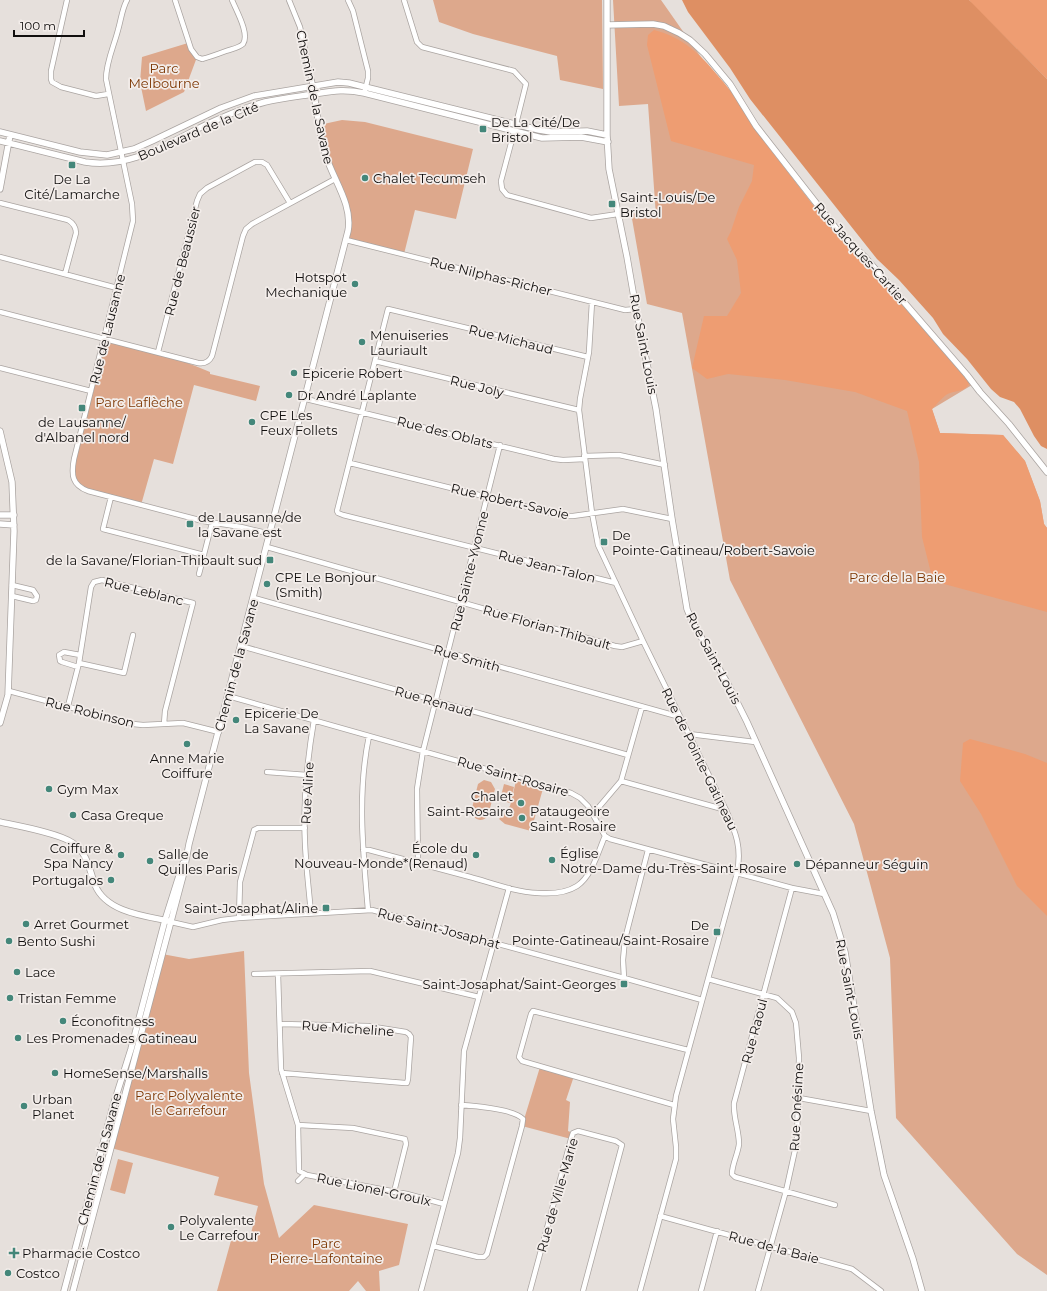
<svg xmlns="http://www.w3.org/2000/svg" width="1047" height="1291" viewBox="0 0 1047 1291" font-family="Montserrat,sans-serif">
  <rect width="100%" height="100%" fill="#e6e0dc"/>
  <!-- green -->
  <path fill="#dda88c" d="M433,0h169l1,89 -43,-9 -3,-24 -84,-22 -34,-12z
    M613,0h48l110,157 62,78 71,72 68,78 -40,24 8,24 63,2 22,26 15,40 4,23 3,4v747l-30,-21 -121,-136 -6,-160 -36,-134 -124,-244 -48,-267 -35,-9 -16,-91 25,3 -8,-112 -29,2z
    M188,43l9,14 -13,35 -38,19 -6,-29 2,-25z
    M342,120l23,2 108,27 -17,70 -41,-9 -11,44 -58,-14 4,-16 -15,-45 -16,-54z
    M105,339c36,9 71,18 105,33v2l50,12 -4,15 -62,-16 -21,79 -19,-5 -13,46 -59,-16 -10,-17z
    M517,777l27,8 -13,46 -26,-7 -6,-5 11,-13z
    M484,780l7,2 4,7 -7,27c-6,7 -14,4 -17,-4l7,-28z
    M504,784l10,3 -4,16 -10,-3z
    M244,951l5,122 15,111 15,54 35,-33 94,19 -9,41 -20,6 1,20h-14l-8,-10 -9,10h-132l15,-54 17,4 9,-35 -44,-11 5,-18 -108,-29 51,-194 27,5z
    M540,1067l34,9 -8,24 4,2 -2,29 5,2 -2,6 -49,-13z
    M118,1159l15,4 -8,31 -15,-4z"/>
  <!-- forest -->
  <path fill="#ee9d72" d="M969,0h78v79l-75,-75z
    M654,30c30,8 46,24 65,47 6,7 11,13 16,19 8,12 15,25 23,37l76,99 30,29 103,119 2,4c-5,9 -16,6 -23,11 -5,4 -10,10 -14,14l8,24 63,2 22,26 15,40 4,23 3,4v84l-114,-31 -11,-44 -3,-75 -12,-51 -52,-19 -70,-12 -57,-6 -21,5 -15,-11 12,-52h23l14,-23 -4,-33 -10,-21 4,-8 8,-24 13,-26 2,-16 -83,-24 -24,-96 1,-10z
    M970,739l55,15 22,9v153l-30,-30 -36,-72 -21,-33 3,-38z"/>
  <!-- water -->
  <path fill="#de8f63" d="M682,0h287l78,79v370l-6,-3 -7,-10 -14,-27 -6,-7 -14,-5 -9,-8 -24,-30 -24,-25 -10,-16 -34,-38 -22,-21 -127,-160 -20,-31 -42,-56z"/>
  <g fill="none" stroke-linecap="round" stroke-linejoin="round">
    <defs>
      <path id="minor" d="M67,0l-16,71v8l1,3 9,5 35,9 12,-2
        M127,0c-5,9 -6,20 -9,30 -4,16 -12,32 -12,49l26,125 1,17 -59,238c-3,16 -2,26 14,32l115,30 38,6 30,7
        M175,0l16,49 6,8 5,2c8,-2 16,-5 24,-8 5,-2 13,-3 17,-7 7,-10 -7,-34 -11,-44
        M289,0l11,27 13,59
        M348,0l5,11 15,60v7l-3,12
        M404,0l13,42 5,5 92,24 12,13 -10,40
        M514,132l-13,49 1,8 5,6 84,23 27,-4
        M0,203l68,17c5,3 8,7 8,13l-11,41
        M346,240l279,70 11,-1
        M0,257l117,31
        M592,302l-3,50 -9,47 -1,11 13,103 6,32 45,96 83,169c10,23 16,38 11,63l-61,223 -3,23 3,28v12l-36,132
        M0,312l198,51c6,1 11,-1 14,-7l31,-120 3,-7 6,-5 83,-45
        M158,352l39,-151 3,-7 7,-6 48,-26h7l5,3 23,38
        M588,357l-200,-48 -51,202 1,2 5,2 273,68
        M375,361l204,49
        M0,368l91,23
        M306,399l248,60 9,1 22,-1
        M584,456l35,-1 46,10
        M350,463l214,53h9l50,-7 49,10
        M111,497l-8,32 101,26
        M267,547l348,99 7,1 21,-6
        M199,574l13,-51
        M12,596l21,5 3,-1 1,-4 -4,-6 -21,-5
        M254,598l426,119
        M241,646l387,109
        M79,663l45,10 9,-38
        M78,667l-16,-5 -2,-1 -1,-6 5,-3 16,3
        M9,691l124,33 10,1 40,-2 36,9
        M228,696l343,97 9,5 8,8 17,30 5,3 182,49 32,6
        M68,706l11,-43 12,-76 3,-5 8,-2 91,23 -28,108 -1,13
        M689,734l66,8
        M267,772l40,3
        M621,781l105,29
        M593,814l28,-33 21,-74
        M363,850h6c34,9 67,18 101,27 22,6 45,15 68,16 13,1 28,0 39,-7 15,-10 21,-34 28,-50
        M418,862l-1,-73 6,-38 77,-306
        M792,888l-58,215c-1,14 5,27 5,41 -1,10 -7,20 -7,30l3,3 100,28
        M368,910c-5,-59 -11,-116 1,-174
        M311,914c-2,-24 -5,-47 -6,-71 -2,-41 2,-82 9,-123
        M239,918l1,-36 14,-52 4,-2h47
        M171,922l22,5 29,-7 17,-2 133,-8 252,68 78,22
        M254,974l116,-3 109,26
        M278,974l3,95 17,56 1,46 8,4 100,19 37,10
        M624,978l-1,-18 2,-21 23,-89
        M708,979l69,19 15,14 4,11 3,35 -2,83 -11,50 -28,100
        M280,1024l88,2 38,6 3,2 2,3 -3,42 -1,4h-2l-123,-10
        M799,1098l72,13
        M674,1105l-152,-44 -3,-4 12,-43 2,-3 155,39
        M298,1125l55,3 52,11 1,5 -12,48
        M298,1181l6,-6
        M660,1216l192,53 29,22
        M433,1246l45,11h6l3,-3 35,-128 1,-7c-9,-10 -48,-13 -62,-14
        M421,1291l37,-138 2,-15 4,-87 45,-163
        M530,1291l41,-152 2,-6 5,-2 38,10 6,4 -39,146
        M701,1291l16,-60"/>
      <path id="tertiary" d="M607,0v135l2,34 18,88 9,52 20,100 16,110 15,90 5,12 37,65 18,36 86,191 12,39 26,159 13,64 29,84 9,32
        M607,25l46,-1 11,2 15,7 11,7 15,14 25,30 26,42 82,105 27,26 102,118 13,17 29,32 38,48
        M0,132l80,20 27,3 27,-6 18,-8 69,-33 33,-12 84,-14 11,1 190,47 12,2 36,-1 20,4
        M0,141l85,21c51,8 92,-26 136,-44 14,-6 29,-12 44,-16 13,-3 28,-5 42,-7 22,-3 34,-7 57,-2l178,45 39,-1 27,5
        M0,189l10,-54
        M0,431l12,51 2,49 -6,164 -8,28
        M0,515h14
        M0,524l14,1
        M0,822c18,4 59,11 73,21 15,11 16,26 22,42 11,27 49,31 74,36
        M64,1291l49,-185 18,-57 34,-129 18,-57
        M73,1291l110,-415 6,-32 159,-613c5,-27 -16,-53 -23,-78 -6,-22 -9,-45 -12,-67"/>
    </defs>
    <!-- minor casing -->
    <use href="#minor" stroke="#aaa4a1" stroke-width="6"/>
    <!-- tertiary casing -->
    <use href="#tertiary" stroke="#aaa4a1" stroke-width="7"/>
    <!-- minor -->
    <use href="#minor" stroke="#fff" stroke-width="4.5"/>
    <!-- tertiary -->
    <use href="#tertiary" stroke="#fff" stroke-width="5.5"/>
  </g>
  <!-- markers -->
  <g fill="#44877a" stroke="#f3edea" stroke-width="1.5">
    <rect x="479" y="125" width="8" height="8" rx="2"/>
    <rect x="68" y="161" width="8" height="8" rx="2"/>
    <circle cx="365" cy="178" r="4"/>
    <rect x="608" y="200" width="8" height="8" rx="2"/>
    <circle cx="355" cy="284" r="4"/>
    <circle cx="362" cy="342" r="4"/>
    <circle cx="294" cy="373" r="4"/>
    <circle cx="289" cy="395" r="4"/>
    <rect x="78" y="404" width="8" height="8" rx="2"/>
    <circle cx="252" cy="422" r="4"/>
    <rect x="186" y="520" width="8" height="8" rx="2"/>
    <rect x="600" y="538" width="8" height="8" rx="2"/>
    <rect x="266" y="556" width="8" height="8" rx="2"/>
    <circle cx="267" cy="584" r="4"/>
    <circle cx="236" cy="720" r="4"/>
    <circle cx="187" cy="744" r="4"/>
    <circle cx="49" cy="789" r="4"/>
    <circle cx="521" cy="803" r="4"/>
    <circle cx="73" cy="815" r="4"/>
    <circle cx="522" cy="818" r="4"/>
    <circle cx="121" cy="855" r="4"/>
    <circle cx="476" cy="855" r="4"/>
    <circle cx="552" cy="860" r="4"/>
    <circle cx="150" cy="861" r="4"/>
    <circle cx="797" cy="864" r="4"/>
    <circle cx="111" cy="880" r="4"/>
    <rect x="322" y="904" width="8" height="8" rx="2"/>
    <circle cx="26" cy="924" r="4"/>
    <rect x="713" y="928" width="8" height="8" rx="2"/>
    <circle cx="9" cy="941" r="4"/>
    <circle cx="17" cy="972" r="4"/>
    <rect x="620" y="980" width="8" height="8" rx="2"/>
    <circle cx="10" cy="998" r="4"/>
    <circle cx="63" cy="1021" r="4"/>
    <circle cx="18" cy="1038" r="4"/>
    <circle cx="55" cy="1073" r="4"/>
    <circle cx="24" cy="1106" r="4"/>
    <circle cx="171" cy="1227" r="4"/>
    <path d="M12 1247h4v4h4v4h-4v4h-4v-4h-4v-4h4z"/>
    <circle cx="8" cy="1273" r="4"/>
  </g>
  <g text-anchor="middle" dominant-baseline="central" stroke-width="3.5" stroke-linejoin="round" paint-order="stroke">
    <!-- park labels -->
    <g font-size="13" fill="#7c3500" stroke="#f3edea">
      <text x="164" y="68">Parc<tspan x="164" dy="15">Melbourne</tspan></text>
      <text x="139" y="402">Parc Laflèche</text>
      <text x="897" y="577">Parc de la Baie</text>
      <text x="189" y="1095">Parc Polyvalente<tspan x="189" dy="15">le Carrefour</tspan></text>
      <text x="326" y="1243">Parc<tspan x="326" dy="15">Pierre-Lafontaine</tspan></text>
    </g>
    <!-- street labels -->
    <g font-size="13" fill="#110f0e" stroke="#f3edea">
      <text transform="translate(315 97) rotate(78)">Chemin de la Savane</text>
      <text transform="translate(198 131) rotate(-23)">Boulevard de la Cité</text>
      <text transform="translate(861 253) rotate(48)">Rue Jacques-Cartier</text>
      <text transform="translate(182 261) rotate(-76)">Rue de Beaussier</text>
      <text transform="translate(491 276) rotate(14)">Rue Nilphas-Richer</text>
      <text transform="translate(107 329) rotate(-76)">Rue de Lausanne</text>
      <text transform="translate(511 339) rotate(14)">Rue Michaud</text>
      <text transform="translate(644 344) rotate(79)">Rue Saint-Louis</text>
      <text transform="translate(477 386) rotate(14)">Rue Joly</text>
      <text transform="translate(445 432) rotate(14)">Rue des Oblats</text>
      <text transform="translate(510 501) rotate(13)">Rue Robert-Savoie</text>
      <text transform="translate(547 566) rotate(14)">Rue Jean-Talon</text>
      <text transform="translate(469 571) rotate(-76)">Rue Sainte-Yvonne</text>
      <text transform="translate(144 591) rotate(14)">Rue Leblanc</text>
      <text transform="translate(547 627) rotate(16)">Rue Florian-Thibault</text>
      <text transform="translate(467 658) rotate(16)">Rue Smith</text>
      <text transform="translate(714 658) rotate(62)">Rue Saint-Louis</text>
      <text transform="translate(236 665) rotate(-75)">Chemin de la Savane</text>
      <text transform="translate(434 701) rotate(16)">Rue Renaud</text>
      <text transform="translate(90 712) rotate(14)">Rue Robinson</text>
      <text transform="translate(700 759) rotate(64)">Rue de Pointe-Gatineau</text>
      <text transform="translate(513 776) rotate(16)">Rue Saint-Rosaire</text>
      <text transform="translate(307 793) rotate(-87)">Rue Aline</text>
      <text transform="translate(439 928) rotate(15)">Rue Saint-Josaphat</text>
      <text transform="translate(850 989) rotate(79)">Rue Saint-Louis</text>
      <text transform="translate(348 1028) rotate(4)">Rue Micheline</text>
      <text transform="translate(754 1031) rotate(-75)">Rue Raoul</text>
      <text transform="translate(796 1107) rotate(-87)">Rue Onésime</text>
      <text transform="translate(99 1159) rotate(-75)">Chemin de la Savane</text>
      <text transform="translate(374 1189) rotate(12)">Rue Lionel-Groulx</text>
      <text transform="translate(557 1195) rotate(-74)">Rue de Ville-Marie</text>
      <text transform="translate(774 1247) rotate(15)">Rue de la Baie</text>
    </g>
    <!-- poi labels -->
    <g font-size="13" fill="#110f0e" stroke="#f3edea" text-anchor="start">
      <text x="491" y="122">De La Cité/De<tspan x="491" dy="15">Bristol</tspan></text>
      <text x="373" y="178">Chalet Tecumseh</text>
      <text x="72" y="179" text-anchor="middle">De La<tspan x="72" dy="15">Cité/Lamarche</tspan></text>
      <text x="620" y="197">Saint-Louis/De<tspan x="620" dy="15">Bristol</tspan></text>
      <text x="347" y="277" text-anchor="end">Hotspot<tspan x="347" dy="15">Mechanique</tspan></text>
      <text x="370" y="335">Menuiseries<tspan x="370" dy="15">Lauriault</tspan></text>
      <text x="302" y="373">Epicerie Robert</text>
      <text x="297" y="395">Dr André Laplante</text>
      <text x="260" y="415">CPE Les<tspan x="260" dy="15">Feux Follets</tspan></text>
      <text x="82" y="422" text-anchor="middle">de Lausanne/<tspan x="82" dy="15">d'Albanel nord</tspan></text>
      <text x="198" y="517">de Lausanne/de<tspan x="198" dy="15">la Savane est</tspan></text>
      <text x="612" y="535">De<tspan x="612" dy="15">Pointe-Gatineau/Robert-Savoie</tspan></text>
      <text x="262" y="560" text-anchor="end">de la Savane/Florian-Thibault sud</text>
      <text x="275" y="577">CPE Le Bonjour<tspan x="275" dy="15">(Smith)</tspan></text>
      <text x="244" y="713">Epicerie De<tspan x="244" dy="15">La Savane</tspan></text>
      <text x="187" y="758" text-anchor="middle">Anne Marie<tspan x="187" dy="15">Coiffure</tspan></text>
      <text x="57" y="789">Gym Max</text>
      <text x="513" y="796" text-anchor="end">Chalet<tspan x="513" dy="15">Saint-Rosaire</tspan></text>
      <text x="530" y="811">Pataugeoire<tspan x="530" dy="15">Saint-Rosaire</tspan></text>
      <text x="81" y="815">Casa Greque</text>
      <text x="113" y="848" text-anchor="end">Coiffure &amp;<tspan x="113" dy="15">Spa Nancy</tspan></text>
      <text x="468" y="848" text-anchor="end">École du<tspan x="468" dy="15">Nouveau-Monde*(Renaud)</tspan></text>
      <text x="560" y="853">Église<tspan x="560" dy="15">Notre-Dame-du-Très-Saint-Rosaire</tspan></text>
      <text x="158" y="854">Salle de<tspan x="158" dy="15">Quilles Paris</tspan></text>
      <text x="805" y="864">Dépanneur Séguin</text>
      <text x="103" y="880" text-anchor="end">Portugalos</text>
      <text x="318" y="908" text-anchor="end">Saint-Josaphat/Aline</text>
      <text x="34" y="924">Arret Gourmet</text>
      <text x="709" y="925" text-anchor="end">De<tspan x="709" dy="15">Pointe-Gatineau/Saint-Rosaire</tspan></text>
      <text x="17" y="941">Bento Sushi</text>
      <text x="25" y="972">Lace</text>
      <text x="616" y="984" text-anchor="end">Saint-Josaphat/Saint-Georges</text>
      <text x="18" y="998">Tristan Femme</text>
      <text x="71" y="1021">Éconofitness</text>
      <text x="26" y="1038">Les Promenades Gatineau</text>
      <text x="63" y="1073">HomeSense/Marshalls</text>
      <text x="32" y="1099">Urban<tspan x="32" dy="15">Planet</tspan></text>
      <text x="179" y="1220">Polyvalente<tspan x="179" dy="15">Le Carrefour</tspan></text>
      <text x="22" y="1253">Pharmacie Costco</text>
      <text x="16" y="1273">Costco</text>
    </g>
  </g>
  <!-- scale -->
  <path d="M14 30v6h70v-6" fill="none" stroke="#110f0e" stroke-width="2"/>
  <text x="20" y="30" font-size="12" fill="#110f0e" stroke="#f3edea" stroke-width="3" paint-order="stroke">100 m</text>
</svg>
